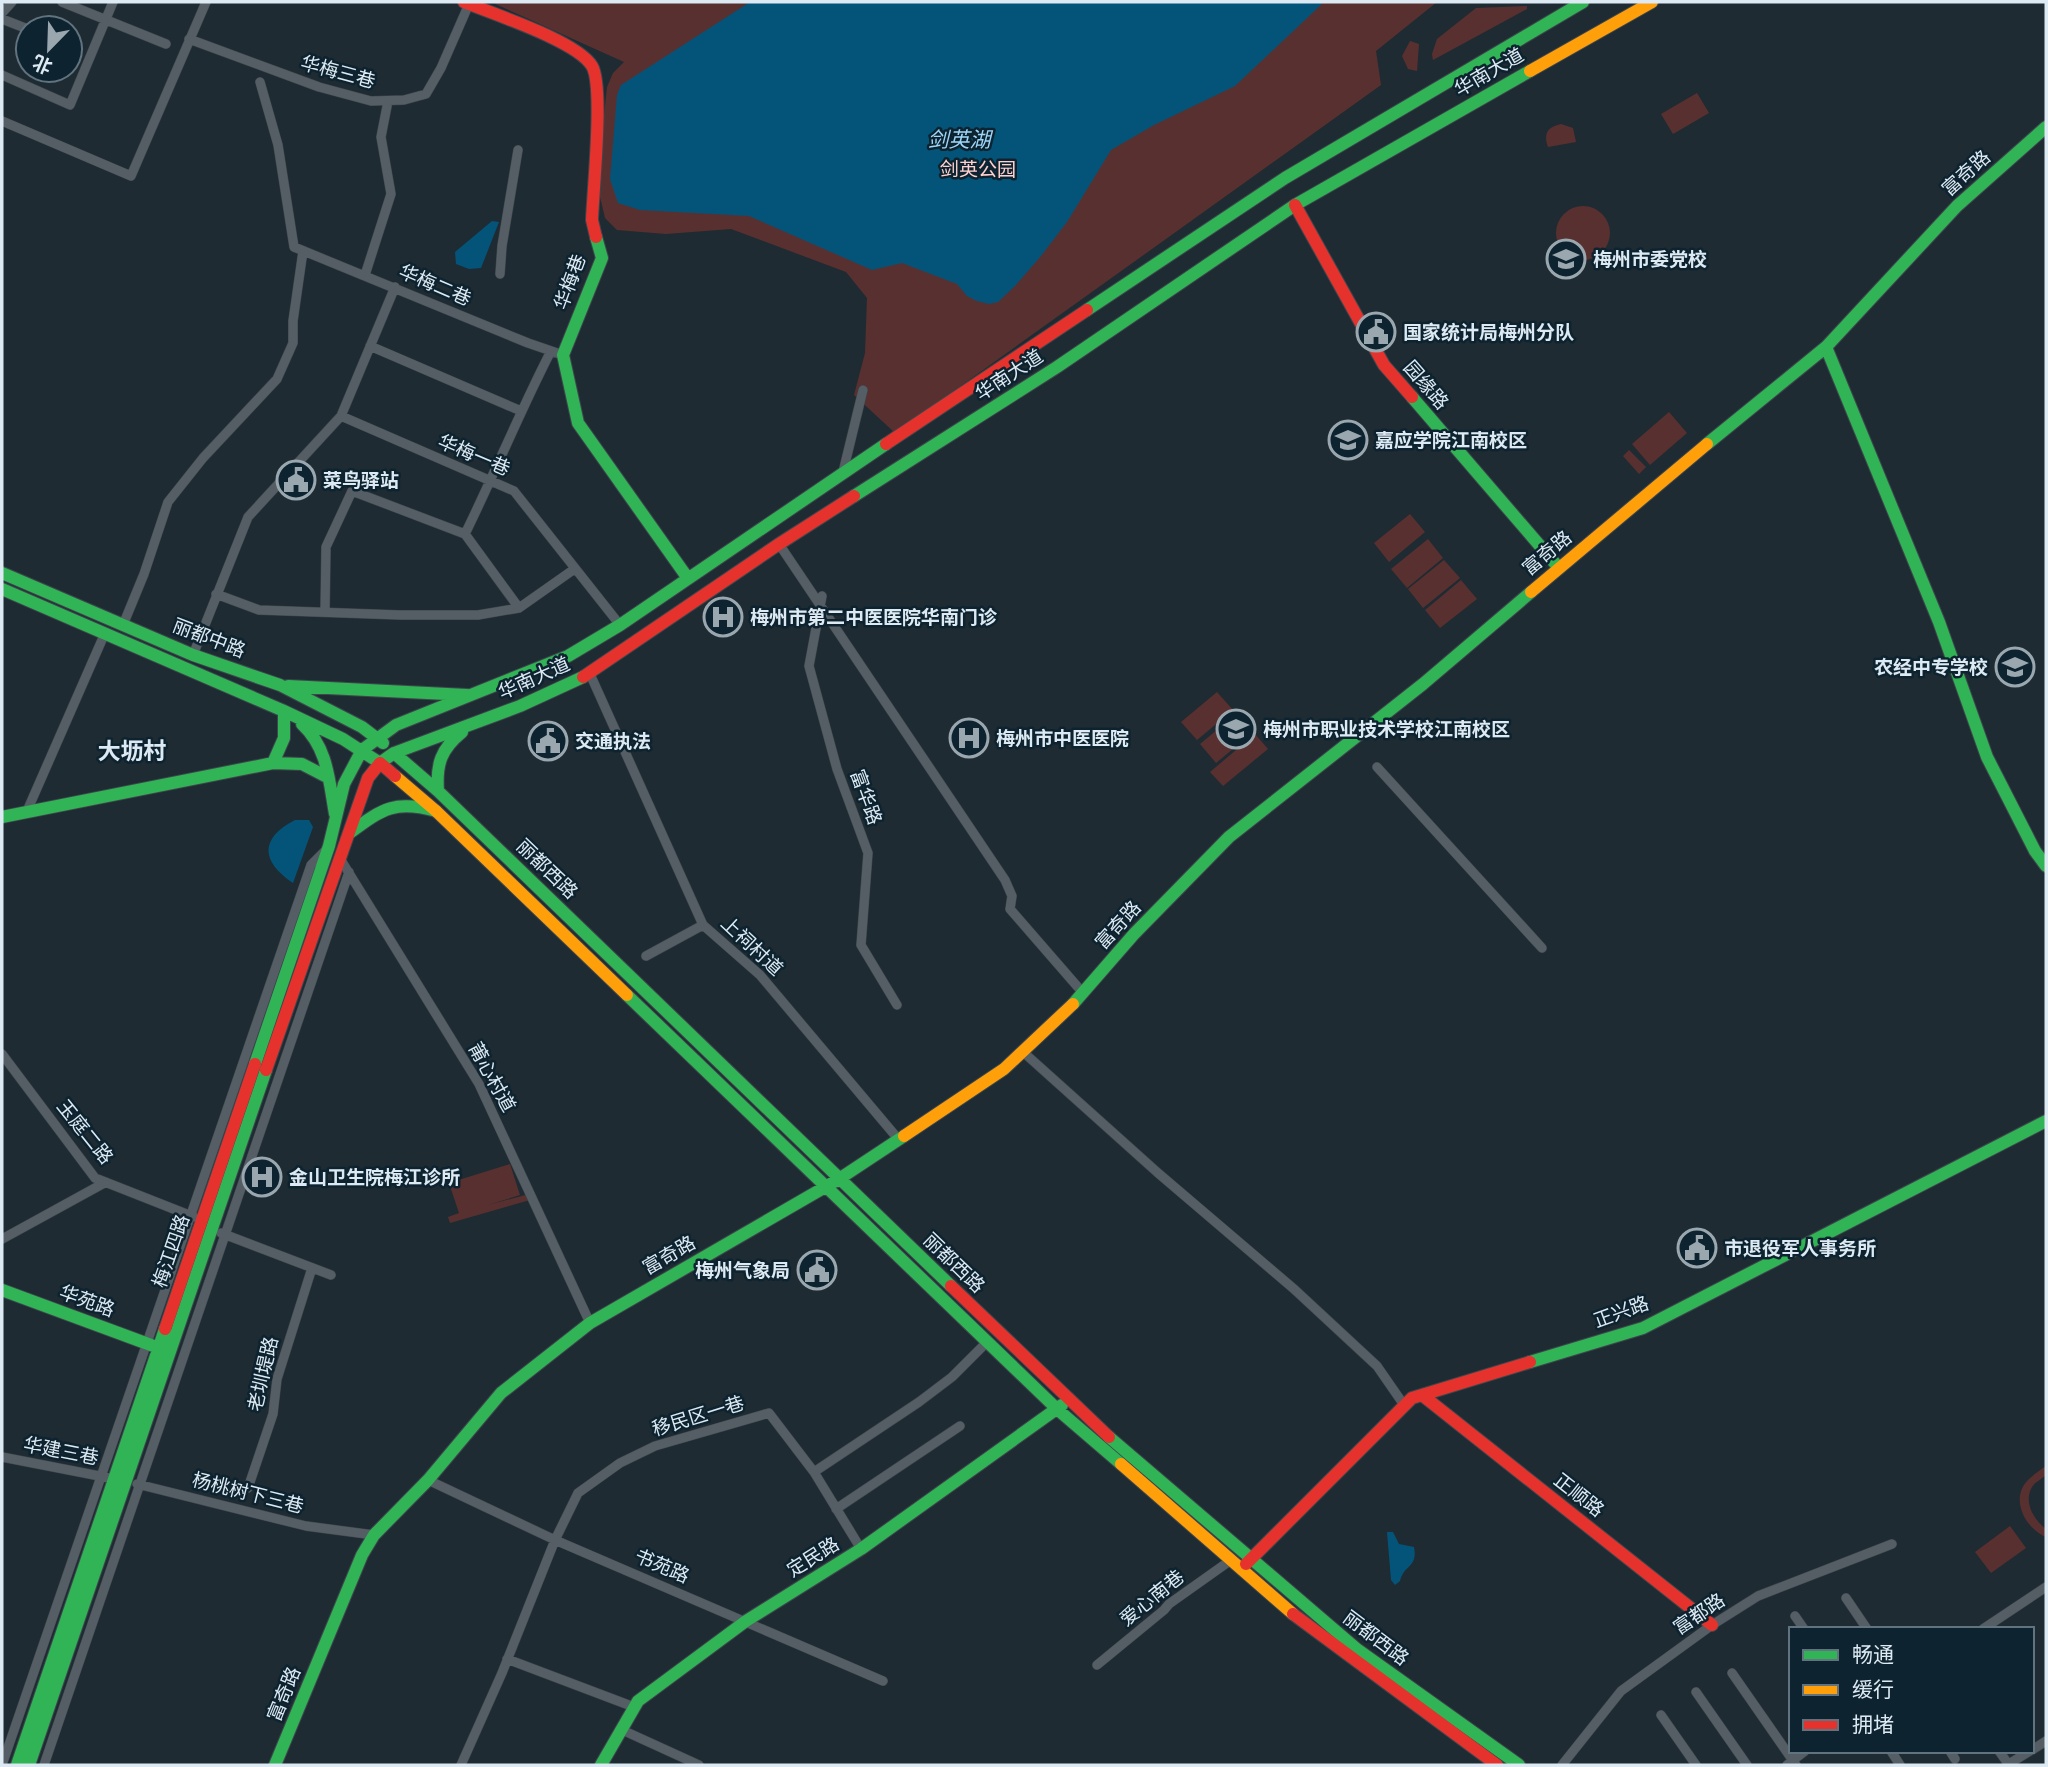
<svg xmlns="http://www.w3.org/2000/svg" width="2048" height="1767" viewBox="0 0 2048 1767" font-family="Inter,'Noto Sans SC',sans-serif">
  <rect width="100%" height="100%" fill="#1f2b32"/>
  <!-- green -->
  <path fill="#593030" d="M491,2h946l-61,49 5,34 -486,348 -41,-38 11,-42 2,-55 -21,-26 -115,-43 -65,5 -49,-4 -12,-12 -8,-34 10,-97 6,-14 11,-11z
    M1527,6v3l-94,51 -1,-6 5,-15 39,-31z
    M1410,41l9,3 -2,27 -9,-2 -6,-13z
    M1697,93l12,20 -36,21 -12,-20z
    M1561,124l12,4 3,14 -28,5c-5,-14 0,-20 13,-23z
    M1556 233a27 27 0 1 1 54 0a27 27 0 1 1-54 0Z
    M1669,412l18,21 -37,32 -18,-21z
    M1629,450l17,17 -7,7 -16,-18z
    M1410,514l15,18 -36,30 -15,-19z
    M1428,539l15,19 -36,30 -16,-19z
    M1444,560l16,18 -37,30 -15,-19z
    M1461,580l16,19 -37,29 -15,-18z
    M1217,692l16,18 -36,30 -16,-18z
    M1236,714l16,19 -36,30 -16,-19z
    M1255,734l13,15 -45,37 -13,-14z
    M510,1164l10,31 -32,10 41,-11 1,6 -80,23 -2,-6 11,-4 -10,-30z
    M2046,1466v9c-4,4 -11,7 -14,12 -9,15 2,33 14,42v8c-20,-8 -37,-38 -18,-57 5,-5 12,-10 18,-14z
    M2010,1526l16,22 -35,25 -16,-21z"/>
  <!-- water -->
  <path fill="#04547a" d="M750,2h574l-89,84 -81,39 -43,25 -44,72 -26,34 -26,30 -17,16 -9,2 -12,-3 -10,-5 -10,-12 -55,-21 -30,7 -123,-54 -109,-6 -22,-7 -8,-24 7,-84 4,-10z
    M492,221l7,1 -18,46 -12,1 -13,-5 -1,-12z
    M295,820h14l4,7 -20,56c-33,-22 -33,-45 2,-63z
    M1387,1532h6l6,12 15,3c4,21 -10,17 -14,34l-5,4 -4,-5z"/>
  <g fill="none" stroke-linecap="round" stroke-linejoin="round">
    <defs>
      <path id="street" d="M62,2l104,42
        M2,13l10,-11
        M2,19l23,9
        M189,39l130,48 52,14 33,-1 22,-6 15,-26 28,-64
        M2,75l68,30 43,-103
        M260,82l18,63 16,102 234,96 35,12
        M2,121l129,55 75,-174
        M500,274l2,-28 16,-96
        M365,275l26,-81 -10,-57 7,-36
        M370,346l151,65
        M341,416l173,75 106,134
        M843,472l20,-82
        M465,534c30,-61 55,-123 86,-183
        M779,544l226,336 7,16 -2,13 73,84
        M216,594l43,16 141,5h78l41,-7 54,-38
        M822,596l-13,70 28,103 31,84 -7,92 36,60
        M325,612l1,-65 26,-56 113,43 54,74
        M123,625l21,-51 24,-72 35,-44 74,-79 16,-36v-22l10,-70
        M193,655l55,-138 93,-101 54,-129
        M590,674l113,251 57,50 139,165
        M1377,767l165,181
        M27,811l78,-178
        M341,860l138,224 111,239
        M646,956l57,-31
        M1022,1051l136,122 136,116 83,77 27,39
        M2,1054l93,124 99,39
        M221,1233l110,42
        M2,1239l104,-57
        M2,1457l118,23
        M814,1472l105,-70 33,-25 35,-35
        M428,1480l127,60 328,141
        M137,1484l169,42 68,9
        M248,1488l25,-74 4,-35 35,-111
        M836,1509l124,-83
        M1846,1598l21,31
        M1795,1616l9,13
        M1983,1629l63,-42
        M507,1659l127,48
        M1097,1665l67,-55 5,-6 62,-44
        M1732,1673l64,92
        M1696,1692l51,73
        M1661,1715l35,50
        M620,1729l79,36
        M2032,1750l14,-9
        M1891,1751l9,14
        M1950,1751l5,8
        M1999,1751l10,14
        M2,1765l309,-900 15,-15
        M44,1765l305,-893
        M461,1765l41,-92 53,-133 23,-47 42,-30 35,-17 114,-33 45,59 47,77
        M1562,1765l59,-74 91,-66 46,-29 134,-52
        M1787,1765l18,-14
        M2007,1765l23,-14"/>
      <path id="fast" d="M596,237l6,21 -39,97 15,68 109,154
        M1087,310l198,-132 298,-176
        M1826,347l113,275 48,135 48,94 11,15
        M1412,397l147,171
        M1707,444l119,-97 131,-141 89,-79
        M854,496l203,-129 238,-162 235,-134
        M2,573l191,82 87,30 82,42 21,16
        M2,589l282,122 59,28 37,24 14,-10 126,-47 63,-29
        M288,686l179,9
        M302,724c26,24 27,57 33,90
        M362,750l34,-25 172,-69 52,-31 266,-181
        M394,753l44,38 513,495
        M273,763l11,-25v-27
        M438,791c-2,-27 3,-42 24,-59
        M2,817l271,-54 29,1 25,13
        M351,832c32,-24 45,-32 85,-21
        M627,995l430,414 64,55
        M1073,1004l61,-70 95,-97 194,-153 108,-92
        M255,1064l74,-218 15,-62 18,-34
        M2,1290l157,58
        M1530,1362l113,-34 403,-207
        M1109,1437l249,213 161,115
        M17,1765l148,-436
        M29,1765l237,-695
        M275,1765l87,-210 12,-20 54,-55 73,-87 89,-70 249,-144 65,-43
        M601,1765l37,-64 108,-80 115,-72 201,-144"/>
      <path id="slow" d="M1530,71l122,-69
        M1531,592l176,-148
        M395,776l41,35 191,184
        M904,1136l100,-67 69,-65
        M1121,1464l172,150"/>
      <path id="jam" d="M464,2c29,12 113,39 128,64 12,20 1,125 0,154l4,17
        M1295,205l89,160 28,32
        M886,444l201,-134
        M583,677l196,-133 75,-48
        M266,1070l102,-292 12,-15 15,13
        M951,1286l158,151
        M165,1329l90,-265
        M1422,1395l290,230
        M1246,1564l166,-166 118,-36
        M1293,1614l204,151"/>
    </defs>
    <!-- street casing -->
    <use href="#street" stroke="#3d464d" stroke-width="10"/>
    <!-- fast casing -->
    <use href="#fast" stroke="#3d464d" stroke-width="14"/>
    <!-- slow casing -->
    <use href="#slow" stroke="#3d464d" stroke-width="14"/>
    <!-- jam casing -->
    <use href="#jam" stroke="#3d464d" stroke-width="14"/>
    <!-- street -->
    <use href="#street" stroke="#555e64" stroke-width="9"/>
    <!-- fast -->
    <use href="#fast" stroke="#30b455" stroke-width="12"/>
    <!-- slow -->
    <use href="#slow" stroke="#ff9f0a" stroke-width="12"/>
    <!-- jam -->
    <use href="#jam" stroke="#e5322d" stroke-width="12"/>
  </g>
  <!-- icons -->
  <defs>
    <symbol id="university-ring" viewBox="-11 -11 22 22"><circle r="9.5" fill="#0d2330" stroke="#9aa7af" stroke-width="1.5"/><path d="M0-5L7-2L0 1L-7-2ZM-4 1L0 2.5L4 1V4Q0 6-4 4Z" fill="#9aa7af"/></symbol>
    <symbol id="civic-ring" viewBox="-11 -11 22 22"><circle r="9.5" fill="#0d2330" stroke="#9aa7af" stroke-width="1.5"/><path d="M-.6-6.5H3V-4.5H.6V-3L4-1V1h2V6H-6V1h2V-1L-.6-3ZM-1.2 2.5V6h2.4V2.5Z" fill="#9aa7af"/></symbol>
    <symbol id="hospital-ring" viewBox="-11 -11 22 22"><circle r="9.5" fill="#0d2330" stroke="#9aa7af" stroke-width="1.5"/><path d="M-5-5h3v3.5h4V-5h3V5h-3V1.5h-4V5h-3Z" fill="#9aa7af"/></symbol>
    <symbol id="school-ring" viewBox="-11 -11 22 22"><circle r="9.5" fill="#0d2330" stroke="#9aa7af" stroke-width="1.5"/><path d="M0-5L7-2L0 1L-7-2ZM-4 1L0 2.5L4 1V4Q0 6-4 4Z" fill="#9aa7af"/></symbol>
  </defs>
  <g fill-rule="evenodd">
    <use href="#university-ring" x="1544" y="237" width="44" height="44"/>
    <use href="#civic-ring" x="1354" y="310" width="44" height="44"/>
    <use href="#university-ring" x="1326" y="418" width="44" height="44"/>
    <use href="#civic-ring" x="274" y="458" width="44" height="44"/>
    <use href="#hospital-ring" x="701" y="595" width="44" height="44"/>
    <use href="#university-ring" x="1993" y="645" width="44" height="44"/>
    <use href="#school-ring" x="1214" y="707" width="44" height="44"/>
    <use href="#hospital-ring" x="947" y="716" width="44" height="44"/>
    <use href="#civic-ring" x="526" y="719" width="44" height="44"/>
    <use href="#hospital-ring" x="240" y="1155" width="44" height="44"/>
    <use href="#civic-ring" x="1675" y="1226" width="44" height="44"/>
    <use href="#civic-ring" x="795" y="1248" width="44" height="44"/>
  </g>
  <g text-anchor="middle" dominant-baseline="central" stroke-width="5" stroke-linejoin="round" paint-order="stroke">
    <!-- street labels -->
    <g font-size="19" fill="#ddeaf3" stroke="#0d2330">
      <text transform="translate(338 72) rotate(15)">华梅三巷</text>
      <text transform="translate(1489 72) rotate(-30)">华南大道</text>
      <text transform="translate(1966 173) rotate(-42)">富奇路</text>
      <text transform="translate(570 282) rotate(-70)">华梅巷</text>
      <text transform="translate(435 285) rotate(23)">华梅二巷</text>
      <text transform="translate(1009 375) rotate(-33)">华南大道</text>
      <text transform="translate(1426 385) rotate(49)">园缘路</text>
      <text transform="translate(474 455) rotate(23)">华梅一巷</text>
      <text transform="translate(1547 553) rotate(-40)">富奇路</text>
      <text transform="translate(209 638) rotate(21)">丽都中路</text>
      <text transform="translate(534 678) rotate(-24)">华南大道</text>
      <text transform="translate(866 797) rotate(70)">富华路</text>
      <text transform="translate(547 869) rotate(44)">丽都西路</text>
      <text transform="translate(1118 925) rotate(-48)">富奇路</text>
      <text transform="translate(752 946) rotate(43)">上祠村道</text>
      <text transform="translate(492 1077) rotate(61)">莆心村道</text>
      <text transform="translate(85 1132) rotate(51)">玉庭二路</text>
      <text transform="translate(171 1251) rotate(-71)">梅江四路</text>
      <text transform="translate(669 1255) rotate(-30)">富奇路</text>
      <text transform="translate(954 1263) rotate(44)">丽都西路</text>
      <text transform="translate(87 1301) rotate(20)">华苑路</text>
      <text transform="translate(1621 1312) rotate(-20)">正兴路</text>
      <text transform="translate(263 1374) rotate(-77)">老圳堤路</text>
      <text transform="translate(698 1416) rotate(-17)">移民区一巷</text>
      <text transform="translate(61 1451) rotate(11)">华建三巷</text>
      <text transform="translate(248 1493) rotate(14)">杨桃树下三巷</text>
      <text transform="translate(1579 1495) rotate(38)">正顺路</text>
      <text transform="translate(813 1557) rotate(-32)">定民路</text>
      <text transform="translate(662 1566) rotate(23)">书苑路</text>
      <text transform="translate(1152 1598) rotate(-39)">爱心南巷</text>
      <text transform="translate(1699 1614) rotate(-34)">富都路</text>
      <text transform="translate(1376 1638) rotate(37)">丽都西路</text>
      <text transform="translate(284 1694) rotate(-68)">富奇路</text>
    </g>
    <!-- park labels -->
    <g font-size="19" fill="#ffd2d0" stroke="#0d2330">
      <text x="978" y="169">剑英公园</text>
    </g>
    <!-- poi labels -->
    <g font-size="19" font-weight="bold" fill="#ddeaf3" stroke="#0d2330" text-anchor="start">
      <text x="1593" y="259">梅州市委党校</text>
      <text x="1403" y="332">国家统计局梅州分队</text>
      <text x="1375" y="440">嘉应学院江南校区</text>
      <text x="323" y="480">菜鸟驿站</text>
      <text x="750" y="617">梅州市第二中医医院华南门诊</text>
      <text x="1988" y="667" text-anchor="end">农经中专学校</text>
      <text x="1263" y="729">梅州市职业技术学校江南校区</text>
      <text x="996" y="738">梅州市中医医院</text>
      <text x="575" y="741">交通执法</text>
      <text x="289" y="1177">金山卫生院梅江诊所</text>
      <text x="1724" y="1248">市退役军人事务所</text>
      <text x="790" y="1270" text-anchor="end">梅州气象局</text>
    </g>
    <!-- water labels -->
    <g font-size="21" font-style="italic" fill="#9ed5f9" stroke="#0d2330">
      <text x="959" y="139">剑英湖</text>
    </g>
    <!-- quarter labels -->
    <g font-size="23" font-weight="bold" fill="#ddeaf3" stroke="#0d2330">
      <text x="132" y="751">大坜村</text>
    </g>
  </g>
  <!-- border -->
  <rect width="2048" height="1767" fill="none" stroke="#ddeaf3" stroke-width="7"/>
  <!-- legend -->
  <rect x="1789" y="1627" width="245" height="126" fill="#0d2330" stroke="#60737e" stroke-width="2"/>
  <rect x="1803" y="1650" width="35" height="10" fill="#30b455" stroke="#60737e" stroke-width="2"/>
  <text x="1852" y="1662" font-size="21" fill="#ddeaf3">畅通</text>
  <rect x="1803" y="1685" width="35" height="10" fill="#ff9f0a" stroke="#60737e" stroke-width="2"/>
  <text x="1852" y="1697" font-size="21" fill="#ddeaf3">缓行</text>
  <rect x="1803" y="1720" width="35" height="10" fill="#e5322d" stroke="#60737e" stroke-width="2"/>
  <text x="1852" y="1732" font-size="21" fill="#ddeaf3">拥堵</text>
  <!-- north arrow -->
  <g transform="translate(49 49) rotate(203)"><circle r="33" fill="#0d2330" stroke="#60737e" stroke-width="2"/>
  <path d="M0-5L12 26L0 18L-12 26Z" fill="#9aa7af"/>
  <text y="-10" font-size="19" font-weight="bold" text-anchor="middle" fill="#ddeaf3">北</text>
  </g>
</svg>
